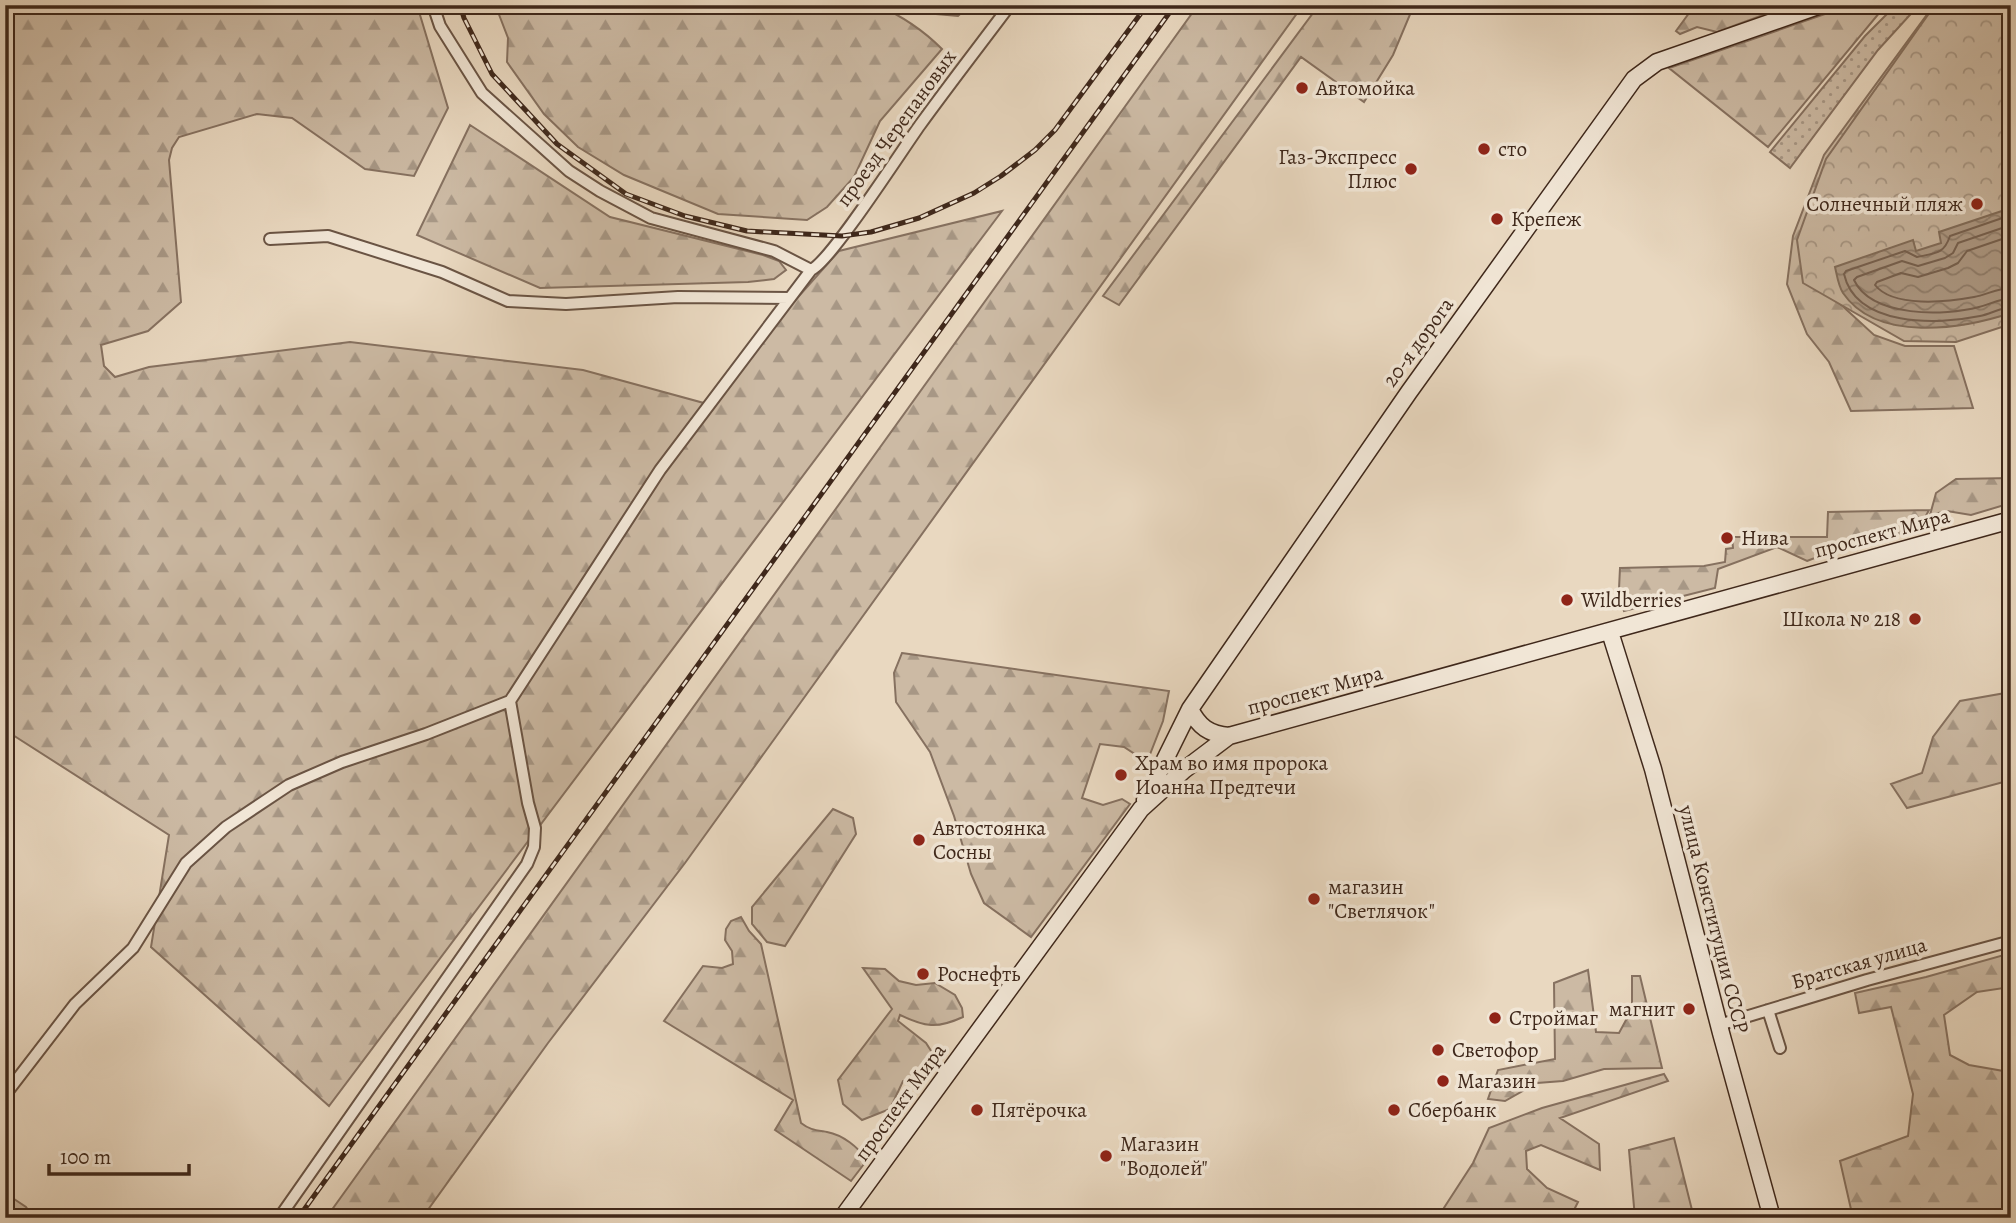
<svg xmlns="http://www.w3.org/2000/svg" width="2016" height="1223" viewBox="0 0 2016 1223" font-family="Alegreya,serif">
  <defs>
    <pattern id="forest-firs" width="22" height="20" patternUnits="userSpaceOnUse" patternTransform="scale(1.75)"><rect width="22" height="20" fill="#ccbaa4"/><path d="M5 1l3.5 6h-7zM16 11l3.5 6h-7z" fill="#a79785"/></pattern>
    <pattern id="park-crowns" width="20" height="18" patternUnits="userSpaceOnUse" patternTransform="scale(1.75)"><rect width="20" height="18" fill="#ccbaa4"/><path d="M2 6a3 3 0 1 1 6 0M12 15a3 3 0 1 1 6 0" fill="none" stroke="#a79785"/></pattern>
    <pattern id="garden-dots" width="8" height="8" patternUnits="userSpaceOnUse" patternTransform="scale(1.75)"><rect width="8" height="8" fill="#ccbaa4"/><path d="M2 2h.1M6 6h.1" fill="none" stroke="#a79785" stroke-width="1.8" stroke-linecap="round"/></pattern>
    <pattern id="water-waves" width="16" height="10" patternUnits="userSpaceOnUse" patternTransform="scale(1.75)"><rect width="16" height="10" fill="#af9c88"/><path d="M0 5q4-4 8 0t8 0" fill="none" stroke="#907f6e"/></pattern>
  </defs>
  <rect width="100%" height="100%" fill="#e9d8c0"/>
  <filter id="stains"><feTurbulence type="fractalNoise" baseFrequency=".00286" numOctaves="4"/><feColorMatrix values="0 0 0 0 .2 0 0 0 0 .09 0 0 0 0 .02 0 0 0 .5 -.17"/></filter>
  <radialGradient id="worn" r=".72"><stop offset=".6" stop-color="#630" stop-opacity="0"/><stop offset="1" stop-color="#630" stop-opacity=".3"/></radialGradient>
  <!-- forest -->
  <path fill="url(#forest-firs)" stroke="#867160" stroke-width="2" d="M5,5h412l31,103 -34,68 -49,-7 -73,-51 -35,-4 -78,23 -7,11 -3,12 12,142 -33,29 -47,14 3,21 11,11 34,-10 201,-25 233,28 121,33 135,-152 163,-40 -673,895 -178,-159 18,-112 -164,-105z
    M490,5h387c25,11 46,25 65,44l-62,72 -26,56 -27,30 -20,13 -89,-6 -94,-39 -46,-28 -34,-33 -37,-52 1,-24 -10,-26z
    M917,5h53l-12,11 -22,-2z
    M1198,5h105l-618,858 -137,180 -126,175h-96z
    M1319,5h95l-21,50 -29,47 -63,-45 -182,248 -16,-9z
    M1695,5h95l-73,27 -20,-5 -17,7 -4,-3z
    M1851,5h38l-9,7 -112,135 -99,-79z
    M1934,5h77l-174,296 37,34 31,11h49l19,62 -122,3 -22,-49 -22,-28 -20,-50 6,-48 31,-81z
    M470,125l140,92 153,38 16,6 7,9 -12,9 -26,3 -208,6 -123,-53z
    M2011,478v25l-40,12 -24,-4 -17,4 6,-22 20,-14z
    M1929,510l-9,17c-37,13 -76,19 -113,34l-30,-14 -59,22 -3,19 -91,23 -5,-22 1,-21 84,-2 21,-4 1,-13 7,-1 -1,-11h95l1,-25z
    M902,653l267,38 -6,30 -16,41 -23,-15 -24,-3 -18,54 21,7 19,-6 8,5 -99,133 -47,-34 -13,-29 -17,-58 -24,-64 -34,-50 -2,-29z
    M2011,692v88l-104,28 -16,-24 31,-11 11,-36 27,-36z
    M833,809l20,9 3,16 -71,112 -18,-4 -15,-18v-17z
    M741,917l8,14 12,13 40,179c9,7 14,7 26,9 16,3 31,15 40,28l-16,21 -76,-51 18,-30 -129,-79 39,-55 19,2 11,-4 -1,-13 -7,-11 1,-11 5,-8z
    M2011,953v34l-34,5 -33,23 6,40 19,10 40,7 2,3v27l-7,19 7,5v92h-84l-7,-9 -28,9h-39l-13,-57 68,-25 5,-42 -22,-87 -32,6 -4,-20 71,-16z
    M863,968l22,1 14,12 17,4 19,-2 20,12 7,13 1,9c-26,12 -38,10 -63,-2l-2,6 28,22 9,14 -10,18 -22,6 -13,28 -28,11 -19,-16 -5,-24 54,-71z
    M1588,970l8,62 23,1 13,-24v-33h8l22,92 -58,1 -41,12 -26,2 -32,18 -17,-2 10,-29 57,-11 -1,-76z
    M1664,1074l4,7 -108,37 39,26 1,26 -59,-25 -15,6 1,18 20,19 31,14 -8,16h-95l-3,-3 -13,2 -19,-3 33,-51 16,-35 53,-20z
    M1674,1138l20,80h-59l-6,-68z
    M5,1193l21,14 7,11h-28z"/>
  <!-- park -->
  <path fill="url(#park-crowns)" stroke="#867160" stroke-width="2" d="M1935,5h76v319l-55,18 -52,-1 -101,-58 -6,-43 29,-81z"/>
  <!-- garden -->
  <path fill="url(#garden-dots)" stroke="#867160" stroke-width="2" d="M1896,5h23l-41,45 -88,118 -20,-16 95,-116z"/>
  <!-- water -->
  <path fill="url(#water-waves)" stroke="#826e5c" stroke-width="2" d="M2011,208v105c-49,16 -134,30 -168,-20 -5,-8 -6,-18 -8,-26l78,-27 3,11 25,-8 -2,-11z"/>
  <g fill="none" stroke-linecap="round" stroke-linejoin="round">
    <!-- shore -->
    <path stroke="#776252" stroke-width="2" d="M2011,215l-61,21c-6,18 -14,17 -33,21l-12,-6 -59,20 -2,3c12,53 93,51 136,42 10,-2 20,-8 31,-9
      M2011,225l-53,18 -5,10 -8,5 -27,8 -16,-5 -45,16 -3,3c18,38 91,36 125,27 11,-3 21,-8 32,-9
      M2011,236l-44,15 -9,12 -10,5 -30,9 -17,-4 -24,9 -2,3c18,23 72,17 99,12 12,-2 24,-9 37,-9"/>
    <defs>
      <path id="street" d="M433,5l7,21 42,67 87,78 31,20 51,27 123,33 37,19
        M270,239l58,-3 114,36 66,29 58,3 112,-7 112,1
        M1768,1010l12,38
        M1719,1025l148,-45 144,-39
        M5,1095l70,-91 58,-56 53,-85 40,-36 63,-42 53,-23 84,-28 84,-33
        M279,1218l248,-354 7,-17 1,-19 -7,-25 -18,-102 150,-231 151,-200c20,-9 91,-120 109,-145 29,-40 60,-80 90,-120"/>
      <path id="secondary" d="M1610,632l43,137 68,264 51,185
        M1190,709c9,18 19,25 39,27
        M1145,800l45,-91 219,-317 225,-313 23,-17 164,-57
        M842,1218l299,-409 43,-39 45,-34 782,-216"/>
    </defs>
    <!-- street casing -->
    <use href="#street" stroke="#6a5444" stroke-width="14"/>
    <!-- secondary casing -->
    <use href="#secondary" stroke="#3f281b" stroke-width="19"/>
    <!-- street -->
    <use href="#street" stroke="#f1e6d6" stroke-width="10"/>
    <!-- secondary -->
    <use href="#secondary" stroke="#f1e6d6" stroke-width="16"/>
    <defs>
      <path id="rail" d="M460,5l4,13 28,56 65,70 69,50 59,22 62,15 95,5 29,-4 48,-14 55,-25 27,-17 34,-26 20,-20 92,-125
        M298,1218l877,-1213"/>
    </defs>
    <!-- rail casing -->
    <use href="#rail" stroke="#3f281b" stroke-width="5"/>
    <!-- rail -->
    <use href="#rail" stroke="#f1e6d6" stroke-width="2.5" stroke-dasharray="8" stroke-linecap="butt"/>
  </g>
  <!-- markers -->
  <g fill="#8f2418" stroke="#f1e6d6" stroke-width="2.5">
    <circle cx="1302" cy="88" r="7"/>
    <circle cx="1484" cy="149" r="7"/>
    <circle cx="1411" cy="169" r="7"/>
    <circle cx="1977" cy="204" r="7"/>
    <circle cx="1497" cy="219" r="7"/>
    <circle cx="1727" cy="538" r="7"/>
    <circle cx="1567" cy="600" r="7"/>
    <circle cx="1915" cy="619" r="7"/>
    <circle cx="1121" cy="775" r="7"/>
    <circle cx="919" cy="840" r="7"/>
    <circle cx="1314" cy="899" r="7"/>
    <circle cx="923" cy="974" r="7"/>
    <circle cx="1689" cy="1009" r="7"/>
    <circle cx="1495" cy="1018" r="7"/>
    <circle cx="1438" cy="1050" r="7"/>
    <circle cx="1443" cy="1081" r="7"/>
    <circle cx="977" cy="1110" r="7"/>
    <circle cx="1394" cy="1110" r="7"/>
    <circle cx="1106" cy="1156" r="7"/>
  </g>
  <g text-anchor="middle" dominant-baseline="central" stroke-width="7" stroke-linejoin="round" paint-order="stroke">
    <!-- poi labels -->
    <g font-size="21" fill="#3f281b" stroke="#f1e6d6" text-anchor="start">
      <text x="1316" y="88">Автомойка</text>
      <text x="1498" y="149">сто</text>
      <text x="1397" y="157" text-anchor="end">Газ-Экспресс<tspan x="1397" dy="24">Плюс</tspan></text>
      <text x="1963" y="204" text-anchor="end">Солнечный пляж</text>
      <text x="1511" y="219">Крепеж</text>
      <text x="1741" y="538">Нива</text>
      <text x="1581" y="600">Wildberries</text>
      <text x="1901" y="619" text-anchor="end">Школа № 218</text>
      <text x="1135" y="763">Храм во имя пророка<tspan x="1135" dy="24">Иоанна Предтечи</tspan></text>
      <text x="933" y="828">Автостоянка<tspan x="933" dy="24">Сосны</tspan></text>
      <text x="1328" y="887">магазин<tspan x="1328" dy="24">"Светлячок"</tspan></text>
      <text x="937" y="974">Роснефть</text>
      <text x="1675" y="1009" text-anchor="end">магнит</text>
      <text x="1509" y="1018">Строймаг</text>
      <text x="1452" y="1050">Светофор</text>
      <text x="1457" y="1081">Магазин</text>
      <text x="991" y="1110">Пятёрочка</text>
      <text x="1408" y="1110">Сбербанк</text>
      <text x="1120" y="1144">Магазин<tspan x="1120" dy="24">"Водолей"</tspan></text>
    </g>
    <!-- street labels -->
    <g font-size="21" fill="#3f281b" stroke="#f1e6d6">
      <text transform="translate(896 128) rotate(-54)">проезд Черепановых</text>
      <text transform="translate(1418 342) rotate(-54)">20-я дорога</text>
      <text transform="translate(1882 533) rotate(-15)">проспект Мира</text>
      <text transform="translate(1315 690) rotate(-15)">проспект Мира</text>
      <text transform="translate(1714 919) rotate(76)">улица Конституции СССР</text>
      <text transform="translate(1859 963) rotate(-16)">Братская улица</text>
      <text transform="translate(900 1102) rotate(-54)">проспект Мира</text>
    </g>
  </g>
  <!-- margin -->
  <rect width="2016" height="1223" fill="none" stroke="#e9d8c0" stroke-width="28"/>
  <rect x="7" y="7" width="2002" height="1209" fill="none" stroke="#3f281b" stroke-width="3.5"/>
  <rect x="14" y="14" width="1988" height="1195" fill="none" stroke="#3f281b" stroke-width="2"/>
  <!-- scale -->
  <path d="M49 1164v10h140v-10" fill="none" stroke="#3f281b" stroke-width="3.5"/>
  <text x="60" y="1164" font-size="21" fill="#3f281b" stroke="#f1e6d6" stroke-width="5" paint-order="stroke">100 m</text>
  <rect width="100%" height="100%" filter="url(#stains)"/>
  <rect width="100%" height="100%" fill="url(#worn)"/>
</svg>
